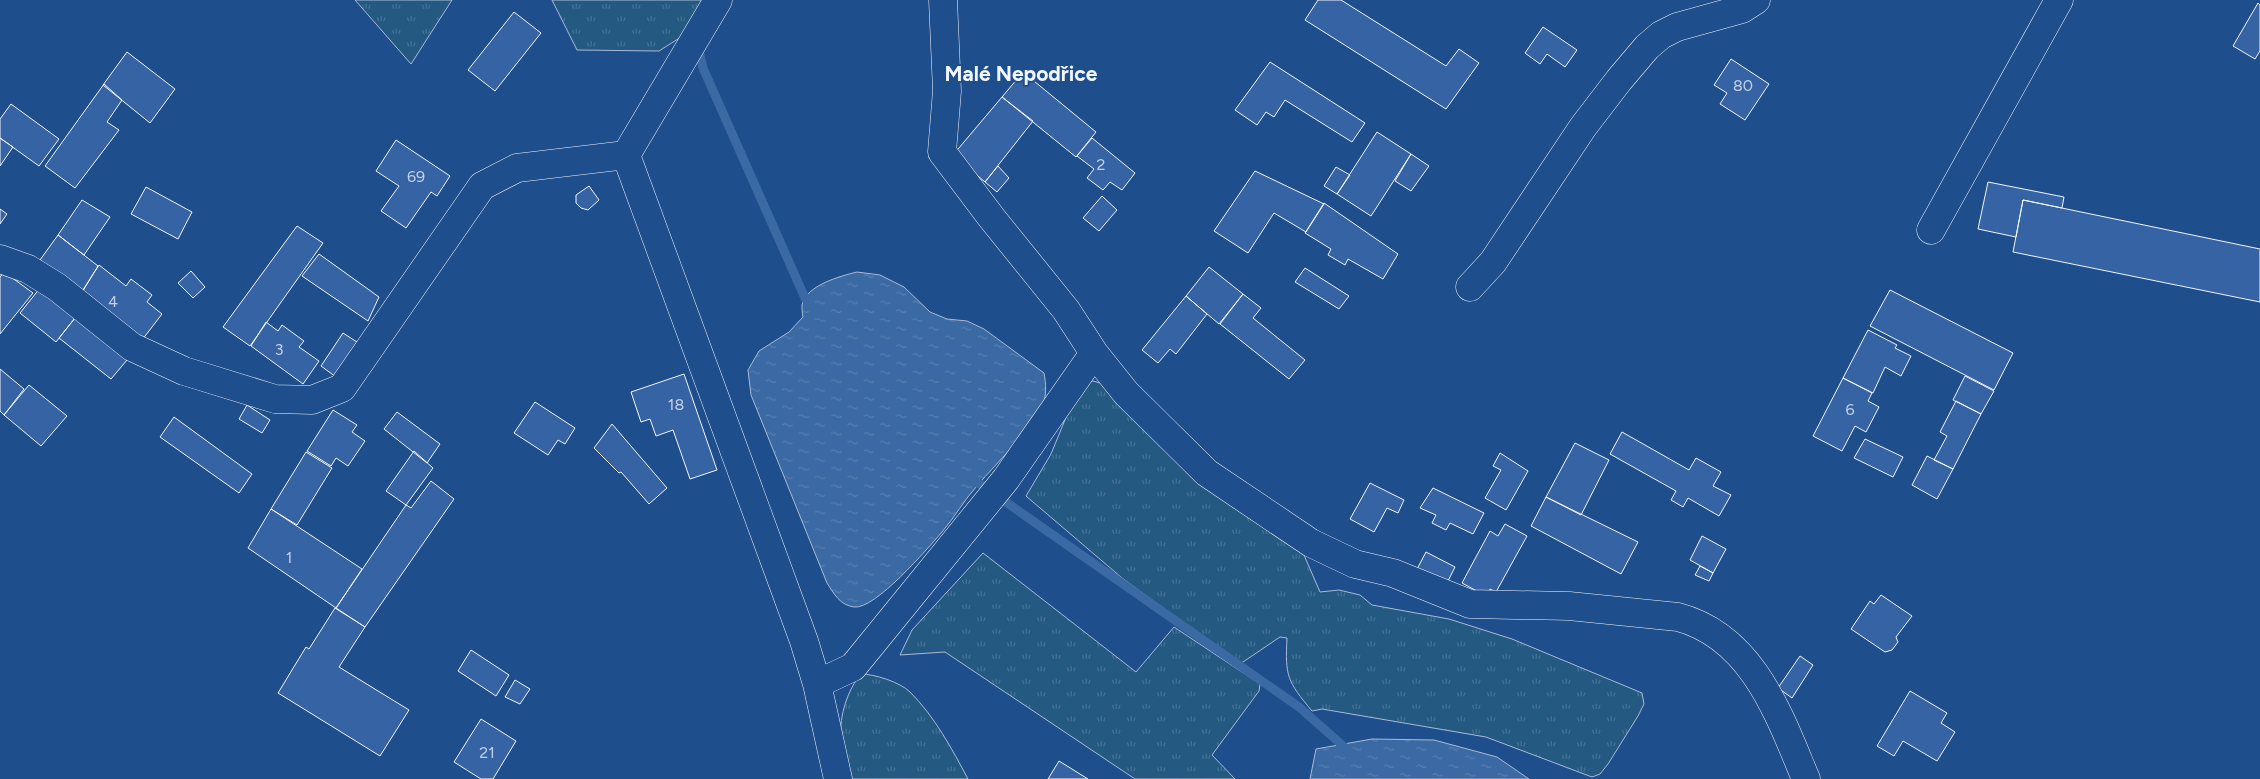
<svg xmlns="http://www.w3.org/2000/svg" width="2260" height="779" viewBox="0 0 2260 779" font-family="Figtree,sans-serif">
  <defs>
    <pattern id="grass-tufts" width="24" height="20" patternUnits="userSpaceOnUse" patternTransform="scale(1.25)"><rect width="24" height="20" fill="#245a82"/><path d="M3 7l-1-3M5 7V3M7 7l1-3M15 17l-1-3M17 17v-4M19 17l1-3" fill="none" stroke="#447295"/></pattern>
    <pattern id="water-ripples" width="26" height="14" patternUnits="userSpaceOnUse" patternTransform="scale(1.25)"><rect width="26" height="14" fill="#3b69a3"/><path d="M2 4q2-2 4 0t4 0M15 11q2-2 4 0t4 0" fill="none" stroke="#587fb1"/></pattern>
  </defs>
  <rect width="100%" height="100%" fill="#1f4e8c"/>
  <!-- grass -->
  <path fill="url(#grass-tufts)" stroke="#a8bbd7" d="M355,0h97l-41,64z
    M552,0h153l-16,32 -30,19 -82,-1z
    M1093,381l7,2 22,21 179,144 19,44 19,-2 21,5 12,10 77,14 63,20 130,54 2,11 -6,12 -30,48 -8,10 -8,3 -106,-40 -164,-28 -10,2c-25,-30 -27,-35 -25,-73l-7,-1 -40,27 -118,-86 -96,-82 25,-42 25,-61 7,-10z
    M983,553l153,119 38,-45 86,57 -1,7 -47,64 23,24h-100l-190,-127 -45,3 12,-25z
    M861,674c13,0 39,8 49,18 25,25 42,57 58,87h-117c-4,-14 -9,-28 -10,-42 -2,-21 7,-48 20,-63z"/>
  <!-- water -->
  <path fill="url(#water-ripples)" stroke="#a8bbd7" d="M857,272l23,3 24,12 26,25 17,7 20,2 17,8 60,44c2,11 3,23 -2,33 -17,31 -43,54 -65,80 -13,14 -22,31 -35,46 -14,16 -67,78 -88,75 -14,-2 -20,-13 -27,-24l-76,-188 -3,-25 11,-19 30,-19 14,-15c-1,-4 -1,-9 -1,-12 4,-20 39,-29 55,-33z
    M1372,739l62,1 63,17 32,22h-219l6,-30z"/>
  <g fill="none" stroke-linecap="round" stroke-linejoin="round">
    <!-- stream -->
    <path stroke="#3b69a3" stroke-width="9" d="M698,46l5,22 102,230 6,8
      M970,477l329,230 51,45"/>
  </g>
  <!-- building -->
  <path fill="#3563a3" stroke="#f2f6ff" d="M1318,0h23l105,66 13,-17 20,14 -33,46 -141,-89z
    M2258,3l2,2v46l-5,8 -22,-13z
    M514,12l27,21 -46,58 -27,-21z
    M1543,27l34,23 -12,17 -18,-13 -7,10 -15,-11z
    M127,52l48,37 -25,34 -47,-38z
    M1731,59l38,25 -24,36 -25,-16 7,-11 -13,-8z
    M1270,62l95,61 -13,19 -67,-42 -11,17 -8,-5 -9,13 -22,-15z
    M1023,72l73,60 -20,25 -74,-60z
    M104,84l18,16 -15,22 12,8 -44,58 -30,-22z
    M1002,97l31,24 -48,61 -32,-27z
    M11,104l48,35 -20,27 -39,-28v-19z
    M1377,132l34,22 -40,62 -34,-22z
    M0,138l13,9 -13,19z
    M1092,138l43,35 -13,17 -12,-8 -7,8 -16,-12 7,-9 -17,-13z
    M396,140l54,36 -13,20 -6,-4 -25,36 -25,-17 18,-25 -23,-15z
    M1411,154l18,12 -18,25 -16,-10z
    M998,166l11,12 -12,14 -12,-10z
    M1336,167l14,8 -13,19 -13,-8z
    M1255,171l69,33 -18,28 -32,-19 -26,40 -34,-22z
    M1988,182l76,15 -2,11 -39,-8 -7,37 -38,-8z
    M589,186l10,14 -11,10 -7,-2 -5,-5v-8z
    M146,187l46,25 -14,27 -47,-25z
    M1102,196l15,14 -18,21 -16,-13z
    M82,200l28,17 -26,38 -26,-20z
    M2023,200l237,49v53l-247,-50z
    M1324,203l74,51 -15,25 -35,-20 -3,6 -17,-10 3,-6 -26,-16z
    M0,209l7,5 -7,10z
    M297,226l26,17 -73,103 -27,-19z
    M58,235l40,31 -17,28 -41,-34z
    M319,254l60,43 -11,24 -66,-45z
    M99,265l27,21 5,-7 21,16 -5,7 15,12 -20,26 -61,-47z
    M1209,267l34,27 -24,30 -33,-28z
    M1305,268l44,28 -10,13 -44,-27z
    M191,271l14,16 -12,11 -15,-15z
    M4,272l29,21 -33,41v-57z
    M40,288l35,30 -19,24 -36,-29z
    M1890,290l123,63 -19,37 -124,-64z
    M1243,294l18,14 -8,10 52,42 -16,19 -69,-55z
    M1186,296l21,18 -31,40 -6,-5 -12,14 -16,-13z
    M75,318l52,42 -16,19 -52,-41z
    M266,322l12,9 4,-6 22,16 -5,6 20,14 -16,23 -52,-38z
    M1868,330l29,15 -2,3 16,8 -10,20 -16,-9 -12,26 -30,-15z
    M343,333l17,11 -24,33 -15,-11z
    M0,369l24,20 -20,26 -4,-4z
    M684,374l33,96 -27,9 -17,-49 -17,6 -6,-17 -9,3 -10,-30z
    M1965,376l29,15 -13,23 -28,-14z
    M1843,378l29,15 -4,8 11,6 -13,25 -11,-6 -13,25 -29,-15z
    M29,385l38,31 -26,30 -37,-31z
    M1956,401l25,13 -28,55 -19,-9 13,-24 -7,-4z
    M535,402l40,26 -10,16 -7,-4 -10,15 -34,-22z
    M247,405l23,15 -8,13 -23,-14z
    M333,410l24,15 -5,7 13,9 -17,25 -12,-8 -5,8 -24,-15z
    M397,412l43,32 -13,19 -43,-34z
    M174,417l78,57 -13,19 -79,-56z
    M612,424l55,64 -18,16 -28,-32 -2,1 -25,-25z
    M1622,432l67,38 7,-12 25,14 -8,14 18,9 -12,21 -31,-18 -5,9 -12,-7 5,-9 -66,-37z
    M1865,439l38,18 -10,20 -39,-19z
    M1575,443l34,17 -28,55 -35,-18z
    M414,451l19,17 -27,37 -20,-14z
    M306,452l26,16 -35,57 -26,-16z
    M1500,453l28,18 -22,39 -21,-12 16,-28 -8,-4z
    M1927,456l26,13 -16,30 -25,-14z
    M431,481l23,18 -89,128 -29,-19 70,-103 5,3z
    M1370,483l34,17 -6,13 -11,-5 -13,24 -24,-13z
    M1433,488l51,25 -11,21 -23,-11 -4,7 -14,-7 4,-8 -16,-7z
    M1546,497l92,45 -17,32 -90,-48z
    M271,509l91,60 -26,39 -88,-60z
    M1505,524l22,12 -31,56 -6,-3 -4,7 -24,-13 28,-52 8,5z
    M1702,536l24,13 -13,24 -23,-13z
    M1426,552l29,15 -10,20 -29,-16z
    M1700,566l13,7 -4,8 -14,-6z
    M1881,595l31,21 -16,21 2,5 -6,8 -7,2 -34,-23 19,-28 4,3z
    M335,608l30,19 -26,40 70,43 -29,46 -102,-63 28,-46 3,2z
    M471,650l38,25 -13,21 -38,-25z
    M1800,656l13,9 -21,33 -14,-10z
    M515,680l15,9 -10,15 -15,-7z
    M1910,691l37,22 -6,10 14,9 -18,29 -34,-20 -9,15 -17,-10z
    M481,719l35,22 -23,38h-12l-27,-17z
    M1059,761l29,18h-40z"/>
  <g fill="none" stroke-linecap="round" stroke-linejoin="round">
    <defs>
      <path id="minor" d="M943,0l4,91 -5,61 49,65 75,93 28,43 32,40 81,80 104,70 44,21 38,9 77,31 99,2 109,11c75,20 101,98 128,162
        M626,155l178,486 13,43 21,95
        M1931,230l128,-230
        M0,259l28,10 29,18 75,60 52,24 91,28 37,1 30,-12 140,-202 35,-18 109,-13 92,-155
        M1470,287l23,-25 90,-135 36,-47 28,-33 14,-12 16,-8 65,-18 14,-9
        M817,684l36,-17 153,-188 88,-126"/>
    </defs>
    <!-- minor casing -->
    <use href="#minor" stroke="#f2f6ff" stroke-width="29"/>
    <!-- minor -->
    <use href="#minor" stroke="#1f4e8c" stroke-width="28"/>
  </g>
  <g text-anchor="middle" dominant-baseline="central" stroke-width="4" stroke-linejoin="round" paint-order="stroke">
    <!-- number labels -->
    <g font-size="16" fill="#c3d1e8">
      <text x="1743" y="85">80</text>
      <text x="1101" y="164">2</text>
      <text x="416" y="176">69</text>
      <text x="113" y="301">4</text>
      <text x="279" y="349">3</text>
      <text x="676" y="404">18</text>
      <text x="1850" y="409">6</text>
      <text x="289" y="557">1</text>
      <text x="487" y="752">21</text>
    </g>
    <!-- quarter labels -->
    <g font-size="21" font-weight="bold" fill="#f2f6ff" stroke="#1f4e8c">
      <text x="1021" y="73">Malé Nepodřice</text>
    </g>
  </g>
</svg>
